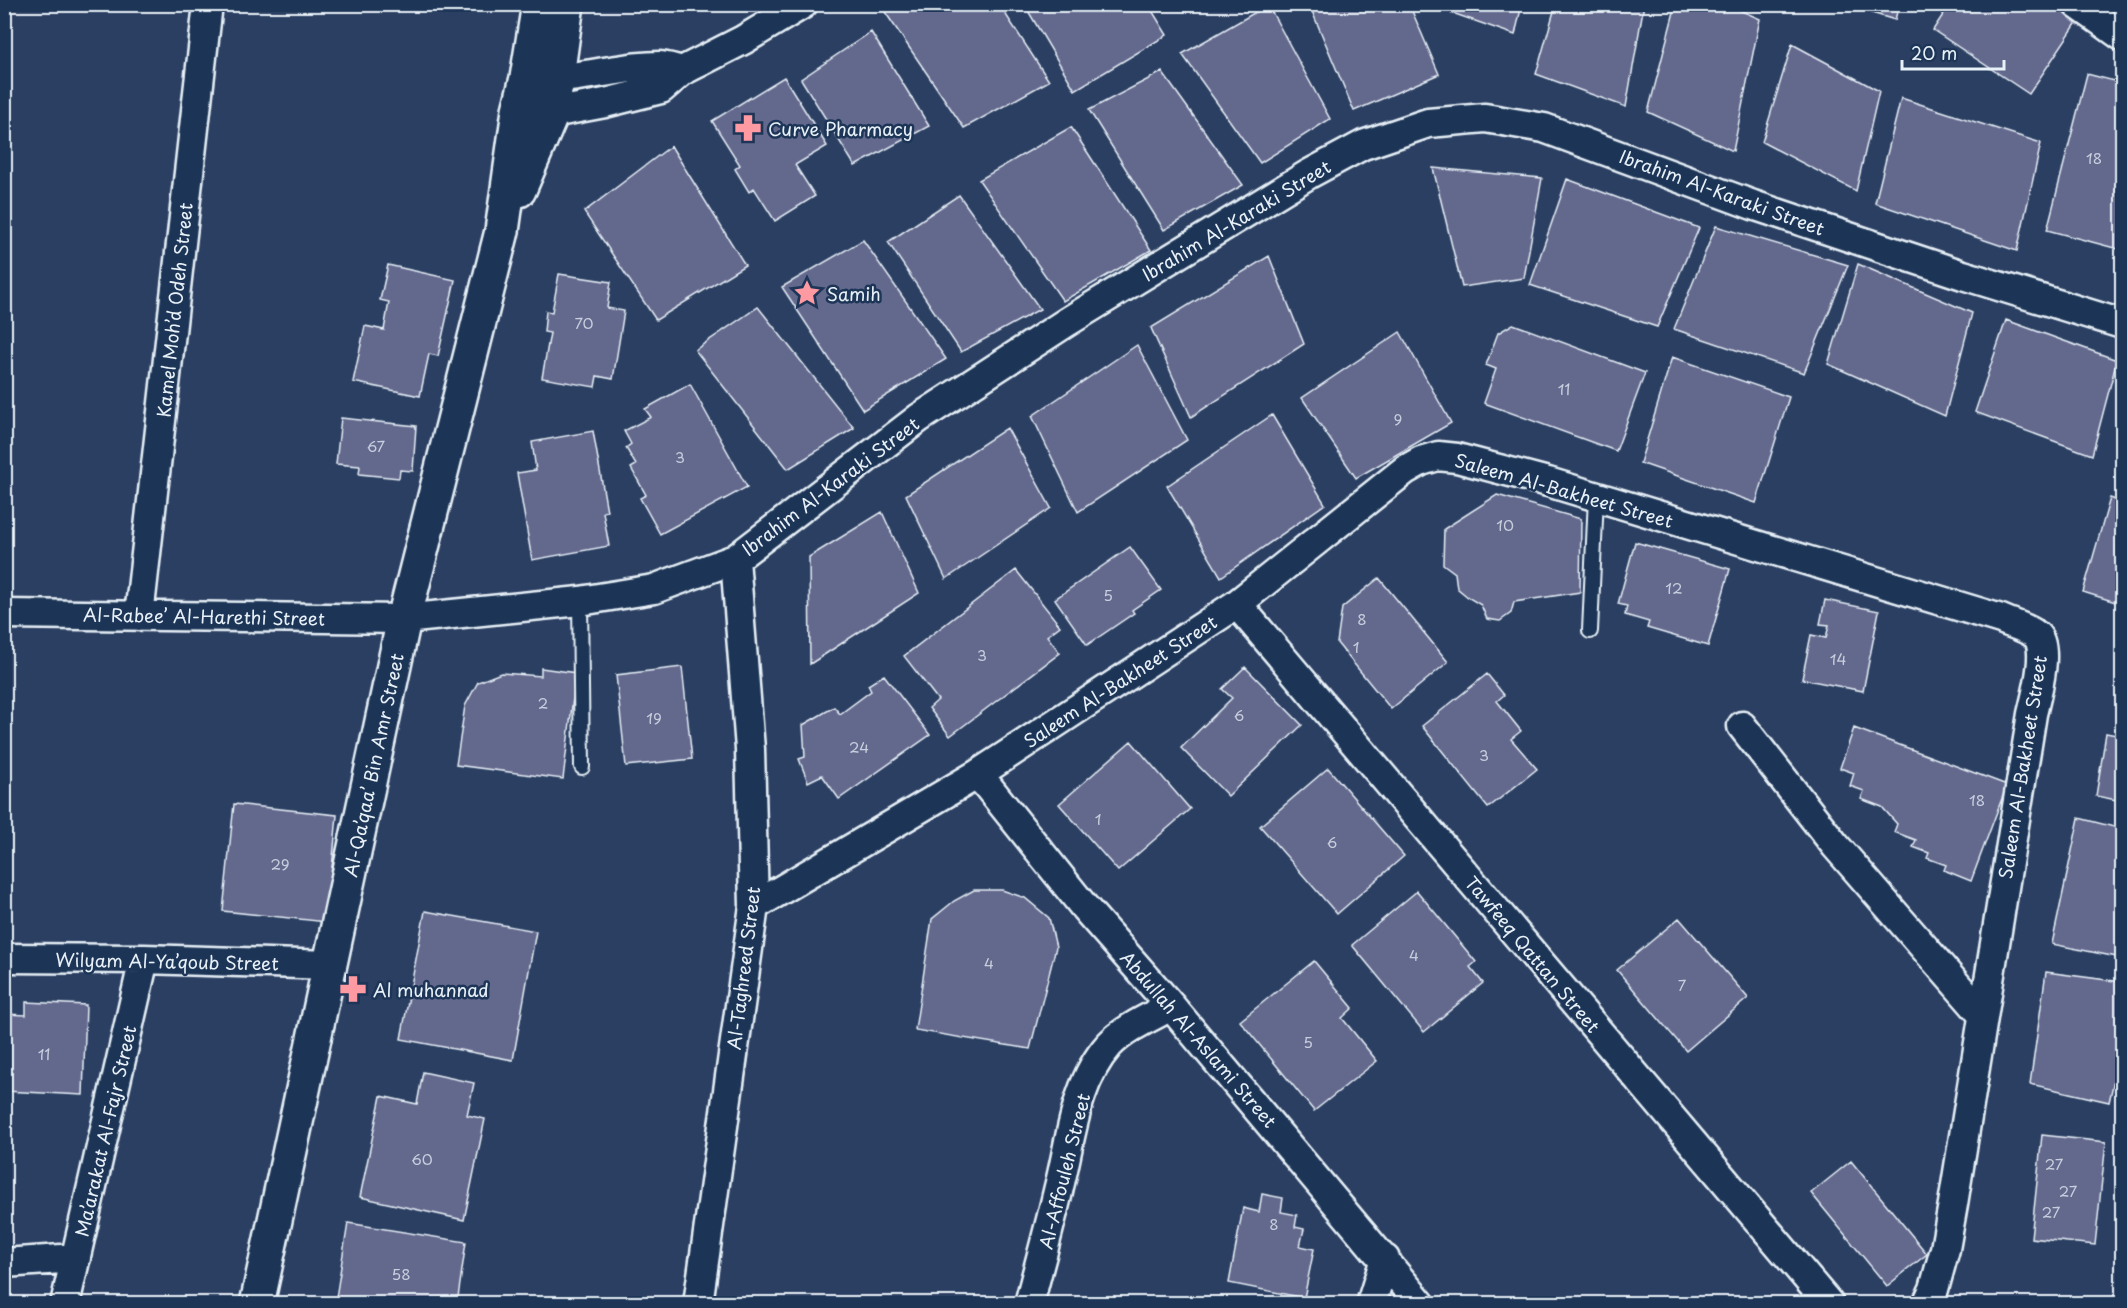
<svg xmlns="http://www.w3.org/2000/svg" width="2127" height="1308" viewBox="0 0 2127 1308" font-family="'Playpen Sans',sans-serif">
  <rect width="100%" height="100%" fill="#2b3f62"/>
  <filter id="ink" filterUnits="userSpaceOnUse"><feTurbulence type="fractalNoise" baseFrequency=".0167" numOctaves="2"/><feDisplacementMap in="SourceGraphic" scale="12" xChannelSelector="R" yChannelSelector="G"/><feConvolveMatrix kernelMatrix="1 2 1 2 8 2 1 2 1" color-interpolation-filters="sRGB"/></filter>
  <g filter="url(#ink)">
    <!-- building -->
    <path fill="#64678d" stroke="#e8f1f8" stroke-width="1.5" d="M883,4h116l50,77 -85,47 -83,-122z
      M1024,4h124l19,31 -92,55z
      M1176,4h15l-11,6z
      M1309,4h100l30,70 -85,37z
      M1442,4h80l-7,31 -74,-26z
      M1556,4h88l-18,103 -90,-33z
      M1676,4h50l34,15 -27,132 -85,-39z
      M1842,4h57l-4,16z
      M1950,4h109l21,14 -51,76 -96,-64z
      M1268,5l62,114 -70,44 -78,-109z
      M871,32l58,94 -74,40 -54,-87z
      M1792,44l87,47 -23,100 -94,-49z
      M1162,72l81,113 -79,45 -75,-120z
      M2087,74l35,9v167l-75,-20z
      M784,77l43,69 -32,19 20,31 -40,25 -21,-33 -5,4 -14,-23 5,-4 -28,-44z
      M1901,98l140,45 -24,108 -142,-48z
      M1071,127l80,123 -88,51 -84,-121z
      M671,146l74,119 -89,55 -72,-108z
      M1433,168l109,10 -18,100 -62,9z
      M1567,179l132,49 -42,99 -127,-42z
      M959,195l81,114 -79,43 -73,-110z
      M1716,226l132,39 -44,108 -130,-44z
      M863,240l83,119 -83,51 -81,-123z
      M1269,256l35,88 -113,73 -40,-89z
      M1858,264l114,49 -27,103 -117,-52z
      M388,265l67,15 -17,76 -9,-2 -9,42 -67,-14 12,-56 19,4 5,-28 -9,-2z
      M559,274l52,8 -4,26 17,3 -11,68 -16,-3 -2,11 -53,-9 8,-45 -6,-1 2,-21 6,1z
      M758,307l96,121 -66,41 -93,-119z
      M2006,320l111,40 -25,95 -117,-43z
      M1513,324l132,49 -29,78 -132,-48 12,-34 -10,-4 12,-32z
      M1400,332l51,91 -95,55 -54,-80z
      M1137,345l50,95 -109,72 -46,-96z
      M1672,357l117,40 -33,106 -116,-40z
      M690,384l57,103 -87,47 -20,-36 6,-3 -15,-27 5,-3 -10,-17 5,-4 -7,-13 27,-14 -6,-8z
      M1272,415l53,89 -104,73 -54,-91z
      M341,418l75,8 -3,45 -13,-1 -1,8 -40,-4 1,-8 -24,-2z
      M1007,428l44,80 -105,71 -40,-84z
      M593,431l14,80 -4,1 6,34 -77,14 -15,-87 19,-3 -4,-28z
      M1497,495l84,24 -1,73 -66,10 -3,11 -11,8 -13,-2 -6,-14 -12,-7 -12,-10 -2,-15 -12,-9 1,-35z
      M2110,498l12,4v102l-39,-12z
      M882,512l37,81 -109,71 -1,-107z
      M1635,542l95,27 -22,77 -61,-18 2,-6 -24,-7 2,-9 -9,-2z
      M1130,547l31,43 -29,20 2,3 -47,32 -32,-46z
      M1016,570l44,56 -13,10 13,17 -110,83 -21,-28 9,-8 -34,-44z
      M1379,578l69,84 -57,47 -54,-66 5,-35z
      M1825,600l54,11 -16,80 -61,-12 9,-44 15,3 3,-13 -9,-1z
      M682,667l10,92 -66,7 -10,-91z
      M1245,667l57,58 -74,71 -47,-48 51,-50 -10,-9z
      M541,668l35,5 -13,106 -107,-14 9,-59 13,-24 23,-9 40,3z
      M1487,674l17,21 -7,6 24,30 -10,8 26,30 -49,39 -66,-82z
      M884,675l46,60 -91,64 -17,-24 -14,7 -9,-23 6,-2 -2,-32 31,-18 6,7 31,-23 -3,-6z
      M1854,728l153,57 -36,96 -27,-11 2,-5 -19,-7 2,-5 -16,-6 3,-7 -22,-8 3,-8 -15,-17 -21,-8 3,-8 -14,-5 4,-13 -14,-5z
      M2106,733l16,3v65l-26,-5z
      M1131,741l59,68 -72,62 -59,-67z
      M1328,768l76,88 -67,58 -77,-88z
      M234,804l103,11 -10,107 -104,-11z
      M2079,818l43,11v129l-70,-14z
      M974,890h28l23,8 24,20 7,29 -26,102 -115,-19 17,-111 22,-18z
      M1417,891l59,71 -6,5 13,16 -59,49 -72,-87z
      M425,911l111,20 -23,129 -112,-21z
      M1679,918l69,80 -62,53 -69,-81z
      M1314,961l39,47 -11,10 35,43 -63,50 -74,-90z
      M2046,972l76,10v63l-13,57 -79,-18z
      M26,1002l60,3 -3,90 -79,-4v-77l22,1z
      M423,1072l51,11 -7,32 18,4 -21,101 -104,-23 21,-101 36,8z
      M2042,1135l64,7 -11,103 -64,-7z
      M1851,1161l76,93 -40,32 -76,-93z
      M1262,1194l21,4 -2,14 16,3 -2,12 9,2 -4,17 14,3 -10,49 -75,-15 14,-75 16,4z
      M348,1223l118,19 -9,62h-122z"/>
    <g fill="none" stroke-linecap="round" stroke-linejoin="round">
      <defs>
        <path id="service" d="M580,601l2,166
          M1590,631l6,-134"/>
        <path id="minor" d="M2077,4l45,32
          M536,78c41,3 81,-12 123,-12 7,0 15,3 23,5
          M532,111l20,2 53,-10 56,-14 21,-18 61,-31 60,-36
          M1237,604l592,700
          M4,614l400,5 176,-18 74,-12 81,-30 184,-141 148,-96 242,-148 54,-29 65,-22 57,-5 59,10 209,77 210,70 159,49
          M139,616l69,-612
          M1742,726l93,119 147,169
          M978,774l107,134 86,98 250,298
          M754,906l224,-132 259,-170 168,-134 16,-9 17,-5 19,2 91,24 453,137c11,5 26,9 35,16 14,12 0,62 -4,79l-79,490 -8,45 -11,40 -7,15
          M4,958l140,1 186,6
          M4,1263l72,-5
          M65,1304l79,-345
          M698,1304l56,-398 -4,-157 -15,-190
          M1029,1304c10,-39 21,-78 30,-117 12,-47 16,-104 50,-142 16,-17 42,-28 62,-39
          M1371,1304l14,-45"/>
        <path id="tertiary" d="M519,190l33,-77 15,-109
          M257,1304l147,-685 98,-388 17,-121 8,-32 12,-74"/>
      </defs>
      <!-- service casing -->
      <use href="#service" stroke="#e8f1f8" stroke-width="18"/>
      <!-- minor casing -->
      <use href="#minor" stroke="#e8f1f8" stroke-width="33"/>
      <!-- tertiary casing -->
      <use href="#tertiary" stroke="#e8f1f8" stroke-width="38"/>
      <!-- service -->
      <use href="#service" stroke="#1d3557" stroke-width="14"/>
      <!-- minor -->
      <use href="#minor" stroke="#1d3557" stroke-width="28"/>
      <!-- tertiary -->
      <use href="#tertiary" stroke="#1d3557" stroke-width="33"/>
    </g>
  </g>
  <!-- icons -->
  <defs>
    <symbol id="pharmacy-bare" viewBox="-9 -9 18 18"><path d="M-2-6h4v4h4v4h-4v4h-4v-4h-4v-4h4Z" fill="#ff9aa2" stroke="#1d3557" stroke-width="2.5" paint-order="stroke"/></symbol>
    <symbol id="sight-bare" viewBox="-9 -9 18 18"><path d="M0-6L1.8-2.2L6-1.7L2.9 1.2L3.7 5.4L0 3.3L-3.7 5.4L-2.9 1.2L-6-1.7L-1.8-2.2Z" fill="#ff9aa2" stroke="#1d3557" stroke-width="2.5" paint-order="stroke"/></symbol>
  </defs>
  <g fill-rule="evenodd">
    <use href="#pharmacy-bare" x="729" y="109" width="38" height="38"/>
    <use href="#sight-bare" x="788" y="274" width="38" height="38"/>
    <use href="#pharmacy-bare" x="334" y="970" width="38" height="38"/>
  </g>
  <g text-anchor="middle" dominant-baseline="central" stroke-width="5" stroke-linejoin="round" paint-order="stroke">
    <!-- number labels -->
    <g font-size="15" fill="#c7cedd">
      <text x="2094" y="157">18</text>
      <text x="584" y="322">70</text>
      <text x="1564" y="388">11</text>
      <text x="1398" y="418">9</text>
      <text x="376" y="445">67</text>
      <text x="680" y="456">3</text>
      <text x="1505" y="524">10</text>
      <text x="1674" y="587">12</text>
      <text x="1108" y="594">5</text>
      <text x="1362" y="618">8</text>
      <text x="1356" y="646">1</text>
      <text x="982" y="654">3</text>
      <text x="1838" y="658">14</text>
      <text x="543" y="702">2</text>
      <text x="1239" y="714">6</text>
      <text x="654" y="717">19</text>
      <text x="859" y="746">24</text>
      <text x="1484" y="754">3</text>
      <text x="1977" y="799">18</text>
      <text x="1098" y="818">1</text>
      <text x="1332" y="841">6</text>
      <text x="280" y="863">29</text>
      <text x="1414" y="954">4</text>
      <text x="989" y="962">4</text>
      <text x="1682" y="984">7</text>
      <text x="1308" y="1041">5</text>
      <text x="44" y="1053">11</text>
      <text x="422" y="1158">60</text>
      <text x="2054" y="1163">27</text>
      <text x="2068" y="1190">27</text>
      <text x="2051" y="1211">27</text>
      <text x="1274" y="1223">8</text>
      <text x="401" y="1273">58</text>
    </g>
    <!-- poi labels -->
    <g font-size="18" fill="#e8f1f8" stroke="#1d3557" text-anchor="start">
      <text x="768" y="128">Curve Pharmacy</text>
      <text x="827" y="293">Samih</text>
      <text x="373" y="989">Al muhannad</text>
    </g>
    <!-- street labels -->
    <g font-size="18" fill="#e8f1f8" stroke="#1d3557">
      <text transform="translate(1722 192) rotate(20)">Ibrahim Al-Karaki Street</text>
      <text transform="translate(1236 220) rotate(-31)">Ibrahim Al-Karaki Street</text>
      <text transform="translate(174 310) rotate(-84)">Kamel Moh’d Odeh Street</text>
      <text transform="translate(830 486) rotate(-37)">Ibrahim Al-Karaki Street</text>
      <text transform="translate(1564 490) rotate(16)">Saleem Al-Bakheet Street</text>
      <text transform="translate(204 616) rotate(1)">Al-Rabee’ Al-Harethi Street</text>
      <text transform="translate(1120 681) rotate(-33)">Saleem Al-Bakheet Street</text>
      <text transform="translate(373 765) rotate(-78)">Al-Qa’qaa’ Bin Amr Street</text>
      <text transform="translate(2022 767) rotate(-81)">Saleem Al-Bakheet Street</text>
      <text transform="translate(1533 954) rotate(50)">Tawfeeq Qattan Street</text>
      <text transform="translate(167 961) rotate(1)">Wilyam Al-Ya’qoub Street</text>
      <text transform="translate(743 968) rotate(-83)">Al-Taghreed Street</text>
      <text transform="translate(1199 1039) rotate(49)">Abdullah Al-Aslami Street</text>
      <text transform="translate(105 1131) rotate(-77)">Ma’arakat Al-Fajr Street</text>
      <text transform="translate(1064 1171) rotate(-76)">Al-Affouleh Street</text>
    </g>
  </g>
  <!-- margin -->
  <rect width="2127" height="1308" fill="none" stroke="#1d3557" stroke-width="24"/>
  <rect x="12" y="12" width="2103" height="1284" fill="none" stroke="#e8f1f8" stroke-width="2" filter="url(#ink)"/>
  <!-- scale -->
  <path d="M1902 60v9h102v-9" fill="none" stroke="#e8f1f8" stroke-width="3"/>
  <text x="1911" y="60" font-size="18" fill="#e8f1f8" stroke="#1d3557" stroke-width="4.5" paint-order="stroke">20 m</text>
</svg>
